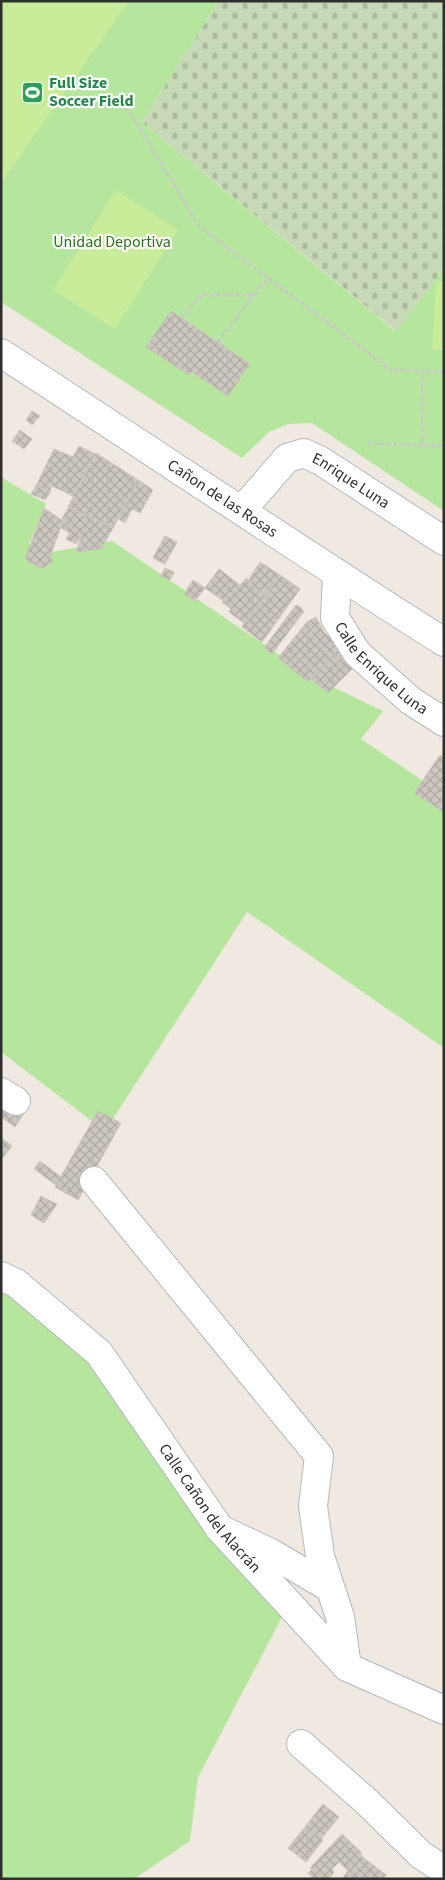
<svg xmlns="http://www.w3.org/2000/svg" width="445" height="1880" viewBox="0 0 445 1880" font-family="'Source Sans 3',sans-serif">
  <defs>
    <pattern id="cemetery-stones" width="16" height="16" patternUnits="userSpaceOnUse" patternTransform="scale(1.25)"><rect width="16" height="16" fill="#c8d9b8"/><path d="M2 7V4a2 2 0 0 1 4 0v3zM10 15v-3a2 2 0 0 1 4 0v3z" fill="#acbb9e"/></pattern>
    <pattern id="building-cross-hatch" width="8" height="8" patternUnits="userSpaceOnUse" patternTransform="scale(1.25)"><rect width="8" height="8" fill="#cbc7bf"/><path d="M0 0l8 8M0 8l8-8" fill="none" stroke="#afaba4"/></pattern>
  </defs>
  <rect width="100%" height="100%" fill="#efe9e1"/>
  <!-- grass -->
  <path fill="#b6e59e" d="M1,1h218l-77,121 253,209 49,-62v242l-132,-88 -24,1 -19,8 -27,26 -241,-156z
    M1,477l45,27 -17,40 18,9 65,-12 200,136 71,34 -22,28 83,56v253l-197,-136 -142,219 -104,-79z
    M1,1276l98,77 185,245 -3,21 -83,158 -8,64 -56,38h-133z"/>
  <!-- cemetery -->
  <path fill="url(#cemetery-stones)" d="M219,1h225v268l-48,62 -254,-209z"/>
  <!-- pitch -->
  <path fill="#c9ec9a" d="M1,1h128l-128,182z
    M116,190l62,40 -63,99 -62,-39z
    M436,282h8v68h-12z"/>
  <!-- building -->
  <path fill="url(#building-cross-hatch)" stroke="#cbc5ba" d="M171,311l79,53 -22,32 -36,-24 -3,3 -43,-28z
    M32,411l8,5 -8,9 -6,-5z
    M20,430l12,9 -8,10 -12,-8z
    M79,446l16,8 -22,42 -21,-10 -3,6 -13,-6 18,-37 19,8z
    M96,453l42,27 -25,48 -45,-21z
    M138,480l15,10 -13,23 -8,-4 -7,14 -8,-5z
    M36,486l15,5 -6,9 -14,-6z
    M69,507l44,21 -12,21 -25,3 6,-18 -20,-11 1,-2 -2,-1z
    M44,508l19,13 -13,36 3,4 -11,8 -17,-10z
    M62,523l20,11 -6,10 -10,-5 4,-6 -9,-5z
    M165,536l12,6 -12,22 -12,-6z
    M260,562l20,13 -14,20 -13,-9 -4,-7z
    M165,568l9,4 -4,8 -9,-4z
    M219,569l21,16 -16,16 -19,-13z
    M280,575l20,14 -38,53 -20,-15z
    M247,578l6,8 13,9 -21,29 -16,-12 2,-3 -9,-7z
    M193,580l12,8 -10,13 -11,-7z
    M296,605l6,3 -1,1 3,2 -32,43 -8,-6z
    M316,617l8,15 15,15 -5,7 6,6 6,-6 10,11 -8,8 -33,-33 -8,-18z
    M307,622l8,18 17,18 -21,21 5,-7 -19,-16 -9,10 -10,-8z
    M339,647l7,7 -6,6 -6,-6z
    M297,656l19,16 -8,10 -20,-16z
    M332,658l16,15 -20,20 -17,-14z
    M440,755l4,3v54l-30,-19z
    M1,1091l25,19 -11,17 -14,-10z
    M98,1111l23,12 -43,77 -23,-13z
    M1,1138l11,8 -11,14z
    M40,1161l21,16 -5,8 -22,-16z
    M41,1196l16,8 -13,19 -13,-8z
    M323,1804l16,13 -18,22 -16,-12z
    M305,1827l18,13 -17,22 -18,-14z
    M342,1834l20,19 -14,18 -9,-9 -7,7 2,4 -6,6h-14l-6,-6 4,-4 -2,-1z
    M360,1855l26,20 -3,4h-10l-15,-13 -11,13h-5z
    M358,1866l15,13h-26z"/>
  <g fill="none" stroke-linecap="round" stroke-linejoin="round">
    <defs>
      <g id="street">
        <path id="s1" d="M242,510l45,-52 17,-5 17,8 123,80"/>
        <path id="s2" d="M337,575l-2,43 22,35 54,48 33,21"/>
        <path d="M1,1092l15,9"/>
        <path d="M94,1181l225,275 -6,50 7,50 20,61 7,50"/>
        <path d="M220,1529l51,24 59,35"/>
        <path d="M301,1744l65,57 55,54 23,15"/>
      </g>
      <g id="secondary">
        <path id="s3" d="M1,353c148,96 294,195 443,289"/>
        <path id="s4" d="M1,1276l15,7 83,70 121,176 127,138 97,43"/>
      </g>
    </defs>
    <!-- street casing -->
    <use href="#street" stroke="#b4b7c1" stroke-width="30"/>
    <!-- secondary casing -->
    <use href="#secondary" stroke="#b4b7c1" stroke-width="30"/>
    <!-- path -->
    <path stroke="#c9c9c9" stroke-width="3" stroke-dasharray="4 2.5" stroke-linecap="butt" d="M123,101l77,126 191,143 53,2
      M181,318l21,-23h52l14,-17
      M218,342l36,-47
      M367,443l77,3
      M422,445v-74"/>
    <!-- street -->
    <use href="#street" stroke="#fff" stroke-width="28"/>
    <!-- secondary -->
    <use href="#secondary" stroke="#fff" stroke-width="28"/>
  </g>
  <!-- icons -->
  <defs>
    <symbol id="stadium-square" viewBox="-11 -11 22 22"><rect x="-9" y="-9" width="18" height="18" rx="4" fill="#2e9e5b" stroke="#fff"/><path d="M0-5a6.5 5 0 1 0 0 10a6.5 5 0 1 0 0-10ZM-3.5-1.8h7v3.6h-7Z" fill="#fff"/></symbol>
  </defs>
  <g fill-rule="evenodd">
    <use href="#stadium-square" x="20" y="80" width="25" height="25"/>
  </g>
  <g text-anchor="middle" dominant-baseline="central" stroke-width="4.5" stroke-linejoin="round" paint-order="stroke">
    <!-- leisure labels -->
    <g font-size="16" font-weight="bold" fill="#27864d" stroke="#fff" text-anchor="start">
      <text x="49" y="83">Full Size<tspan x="49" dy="18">Soccer Field</tspan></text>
    </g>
    <!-- park labels -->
    <g font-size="16" fill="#2c6e1b" stroke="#fff">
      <text x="112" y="242">Unidad Deportiva</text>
    </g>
    <!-- street labels -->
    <g font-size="16" fill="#2e2e2e" stroke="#fff">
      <text stroke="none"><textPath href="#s1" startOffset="141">Enrique Luna</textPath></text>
      <text stroke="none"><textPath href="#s3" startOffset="265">Cañon de las Rosas</textPath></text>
      <text stroke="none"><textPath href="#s2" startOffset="112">Calle Enrique Luna</textPath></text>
      <text stroke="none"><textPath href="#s4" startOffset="316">Calle Cañon del Alacrán</textPath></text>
    </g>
  </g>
  <!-- border -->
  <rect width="445" height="1880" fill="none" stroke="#2e2e2e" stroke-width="5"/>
</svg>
